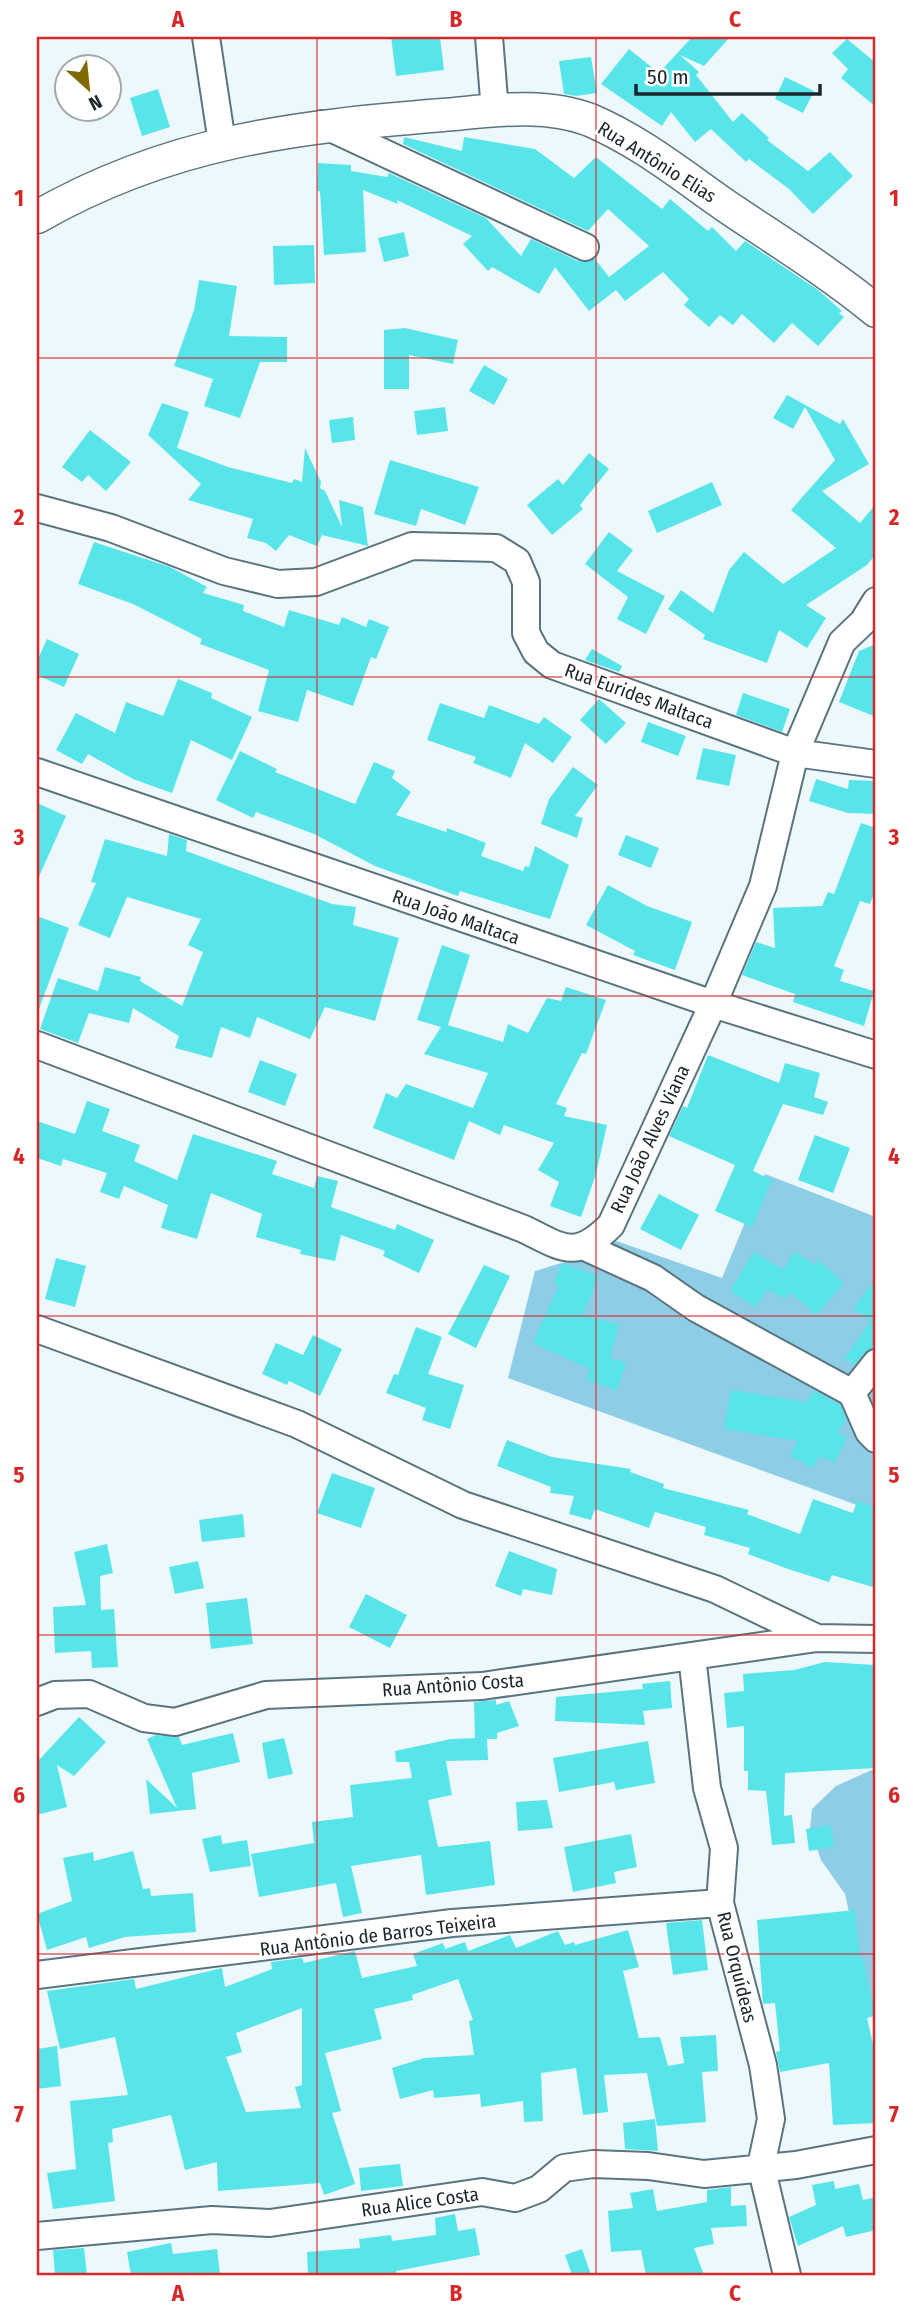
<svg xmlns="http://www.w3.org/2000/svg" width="913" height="2312" viewBox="0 0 913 2312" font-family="'Fira Sans Condensed',sans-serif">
  <rect width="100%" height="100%" fill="#edf8fd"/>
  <!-- green -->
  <path fill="#8ecde6" d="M765,1174l111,43v295l-368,-134 27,-107 33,-10 34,-25 120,42z
    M876,1768v246h-5l-26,-120 -24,-34 -11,-31 2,-20 24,-23z"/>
  <!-- building -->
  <path fill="#58e5ea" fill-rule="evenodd" d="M391,37h49l4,33 -48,6z
    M692,37h38l-26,29 -24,-11 19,17 -3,3 37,47 9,-9 27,25 -2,2 41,31 22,-19 23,24 -40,38 -24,-25 -40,-30 -3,3 -35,-33 -16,13 -24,-30 -9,14 -61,-42 28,-35 30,24z
    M847,39l29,24v44l-35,-29 7,-9 -16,-16z
    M591,57l6,36 -21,3 -12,-2 -5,-33z
    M785,77l29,14 -11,22 -28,-14z
    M158,89l12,38 -28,9 -12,-38z
    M404,137l58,14 2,-14 71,12 39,29 22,-21 66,52 8,-10 38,32 4,-4 24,24 9,-10 73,49 24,21 -3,2 5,4 -26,29 -26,-23 -18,20 -32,-29 -9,11 -13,-10 -11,12 -25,-22 5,-6 -26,-27 -38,29 -9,-11 -27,21 -34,-44 -16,27 -47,-27 -4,4 -25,-27 9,-8 -75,-36 1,4 -35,-14 3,62 -42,3 -4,-64h-3l1,-28 33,2v6l36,6 2,-4 97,45 35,38 10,-17 47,22 17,-2 14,18 40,-31 -41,-37 -20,22 -185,-87z
    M404,232l5,24 -25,6 -6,-24z
    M314,245l1,38 -41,2 -1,-39z
    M199,280l38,6 -8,50 58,1v25h-27l-20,56 -36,-12 9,-27 -39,-13 20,-56z
    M405,328l53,12 -5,24 -44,-9v34h-25v-59z
    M484,365l24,14 -14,26 -25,-14z
    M787,395l53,29 3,-5 26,45 -47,27 38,32 16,-19v50l-9,11 -61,40 20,13 -19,30 -28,-18 -12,33 -64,-24 2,-4 -37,-26 13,-19 32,23 16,-43 15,-18 39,32 53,-36 -45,-38 44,-50 -30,-53 -12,22 -20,-11z
    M162,403l27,9 -12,36 51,19 64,16 2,-4 8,3 3,-34 16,34 -1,6 5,3 17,36 -3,-27 24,7 5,39 -46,-11 -5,11 -28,-11 -13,16 -10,-8 -19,-5 6,-19 -65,-19 13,-16 -53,-49z
    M445,407l3,24 -31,4 -3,-24z
    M353,417l2,23 -23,3 -3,-23z
    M90,430l41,32 -25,29 -18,-16 -6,7 -20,-15z
    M589,453l20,16 -29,36 3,4 -31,26 -25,-30 31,-26 5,6z
    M390,460l89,27 -14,38 -44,-16 -5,17 -42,-12z
    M712,482l10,23 -65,28 -9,-22z
    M609,532l24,18 -16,21 48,25 -19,38 -29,-15 11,-22 -43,-33z
    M94,542l76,25 37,20 -4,6 41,12 -1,6 41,16 5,-17 50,15 3,-8 24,10 3,-8 20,8 -13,32 -5,-2 -18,49 -46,-16 -9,32 -40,-11 11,-41 -69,-26 2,-5 -69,-35 -55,-20z
    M47,639l32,15 -15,33 -27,-12v-14z
    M876,644v73l-37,-15 20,-51z
    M592,649l30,17 -3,6 -34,-12z
    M178,679l34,14 -1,5 41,19 -20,43 -41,-20 -19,53 -39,-14 -45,-25 -6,10 -26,-14 20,-37 39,20 11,-31 37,14z
    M743,693l47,16 -8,23 -46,-17z
    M599,699l27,24 -20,21 -26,-24z
    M440,703l44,15 5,-13 50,19 5,-7 28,20 -19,26 -28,-20 -14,35 -38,-15 3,-6 -49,-17z
    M648,722l38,14 -8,20 -37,-14z
    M703,748l33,7 -7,31 -33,-7z
    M240,751l37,18 -2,3 80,32 19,-42 21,9 -3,7 19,14 -15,23 50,17 1,-4 39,15 -5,13 42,15 2,-5 4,1 6,-21 34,19 -19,54 -90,-28 -2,5 -83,-30 -61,-32 -58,-22 -3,6 -37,-18z
    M573,767l25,18 -23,31 8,2 -6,20 -36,-14 8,-25z
    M816,779l32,10 1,-9 27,1v33l-28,-1 -39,-12z
    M37,803l29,13 -29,65z
    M861,823l15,5v60l-6,16 -10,-3 -26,65 10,4 -4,11 34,10 -10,35 -71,-24 2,-8 -53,-19 14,-33 19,6 -2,-40 49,-2 6,-14 6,2z
    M169,834l18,6 -1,11 146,53 24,3 -3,18 46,13 -24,83 -50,-14 -15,32 -53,-22 -7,21 -29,-11 -9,31 -37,-10 4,-12 -46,-28 -4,15 -40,-10 -11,30 -38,-14 18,-51 40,13 7,-24 36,10 -1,4 42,25 21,-54 -15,-7 13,-26 -74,-22 -17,41 -32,-13 18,-42 -5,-1 14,-43 62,17z
    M626,835l33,13 -8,20 -33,-13z
    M608,885l39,21 45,16 -17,48 -42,-15 2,-4 -49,-26z
    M37,916l32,12 -30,81h-2z
    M442,945l28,10 -22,70 55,17 5,-18 20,9 19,-35 14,3 5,-14 40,13 -20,54 -4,-1 -26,51 11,4 -3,8 43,9 -11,49 -15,43 -31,-11 9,-24 -21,-12 16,-27 -50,-18 -4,10 -31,-14 -15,39 -81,-32 13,-35 11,5 9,-14 67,24 15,-35 -64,-19 17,-27 -24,-7z
    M708,1055l71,28 6,-20 35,10 -6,24 14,5 -5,13 -40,-11 -30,67 19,9 -20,47 -37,-16 20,-46 -66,-29 14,-30 4,2z
    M260,1060l37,14 -12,32 -37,-14z
    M87,1101l23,8 -8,22 38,14 -6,16 43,19 16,-46 84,27 -5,13 42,14 3,-12 21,5 -7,26 64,23 2,-6 37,16 -15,33 -36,-17 2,-5 -44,-16 -6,26 -35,-7 1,-4 -45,-13 6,-23 -51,-21 -14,46 -36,-11 7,-23 -44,-19 -5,13 -19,-7 7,-19 -44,-14 -2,7 -24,-8v-37l38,13z
    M815,1135l35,13 -17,45 -35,-13z
    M659,1194l40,21 -18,35 -41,-21z
    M754,1252l29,18 11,-18 20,12 4,-4 26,23 -28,32 -26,-23 -4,7 -19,-10 -11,18 -26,-16z
    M56,1258l30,8 -11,41 -30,-8z
    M562,1263l37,13 -16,39 36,10 -9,33 16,5 -9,27 -31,-10 4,-11 -57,-26 26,-58 -5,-2z
    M484,1265l26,11 -34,72 -28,-14z
    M876,1278v70l-12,5 -10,12 -9,-7 26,-37 -18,-12z
    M416,1327l26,10 -14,37 36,11 -14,44 -28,-9 4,-12 -40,-15 8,-19 4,1z
    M313,1335l29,14 -22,47 -31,-15 -2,4 -25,-11 14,-31 27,12z
    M731,1390l76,12 7,-12 26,15 6,14 -8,14 9,5 -13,25 -14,-7 -7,12 -23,-12 8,-15 -74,-12z
    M507,1440l45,17 79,12 -1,3 34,12 -1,4 86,22 -2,4 53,20 13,-35 40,14 4,-12 19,7v80l-44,-13 -3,7 -41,-13 -40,-15 2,-6 -46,-13 2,-8 -51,-15 -6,16 -54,-19 -4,11 -22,-6 5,-18 -24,-3 1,-6 -54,-21z
    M332,1473l43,15 -14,40 -44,-15z
    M243,1514l2,23 -43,5 -3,-22z
    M107,1544l6,29 -13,3 1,34 13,-1 4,58 -26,1 -1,-17 -36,2 -2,-46 33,-2 -12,-53z
    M509,1551l48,18 -5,26 -29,-6 -2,7 -26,-10z
    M198,1561l6,27 -29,6 -6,-27z
    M366,1594l41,21 -17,33 -41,-21z
    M247,1598l6,46 -42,5 -5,-46z
    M825,1662l51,3v103l-91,5 -1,43 8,-1 3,28 -23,2 -6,-54 -18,-1v-19h-4v-45l-17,2 -3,-35 20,-2 -1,-17 51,-4z
    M670,1681l2,27 -29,3 2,14 -90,-4 1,-24 87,-8 -1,-5z
    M496,1700v5l13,-4 10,25 -22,7v6h-10l1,21 -42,1 6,34 -24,5 10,47 52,-6 5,44 -69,10 -5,-40 -70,11 11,47 -19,4 -7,-34 -77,14 -8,-43 63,-11 -2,-21 41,-5 -3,-32 62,-7 -3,-16h-13l-1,-11 56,-12 24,-1 -1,-36z
    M79,1717l27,25 -32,34 -17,-11 10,42 -30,8v-53z
    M233,1733l7,29 -48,11 4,36 -46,5 -4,-35 31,29 -30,-69 9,-4 23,2 3,8z
    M284,1738l9,36 -25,5 -6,-36z
    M648,1741l7,42 -39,7 -2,-8 -55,10 -6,-34z
    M547,1800l6,28 -35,3 -2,-29z
    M831,1825l3,22 -25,4 -3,-22z
    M631,1834l6,33 -23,5 2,11 -43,9 -9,-45z
    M221,1835l1,9 25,-4 4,26 -41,6 -8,-33z
    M133,1851l10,38 7,-1 1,8 42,-3 3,39 -71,5 -36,11 -3,-11 -39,13 -10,-36 35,-13 -9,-43 30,-6 1,9z
    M855,1910l5,49h3l12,57 -8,2 9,39v66l-43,2 -4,-62 -49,9 -4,-20 4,-1 -5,-48 -12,1 -6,-84z
    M702,1920l6,50 -35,5 -7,-52z
    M628,1930l11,37 -16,4 16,67 21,-1 8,29 16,-3 -4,-26 36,-2 2,36 -16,1 4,50 -49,4 -10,-53 -43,2 4,37 -25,3 -7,-47 -35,5 2,48 -19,1 -1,-21 -42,6 -1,-13 -46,4 -1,-8 -33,9 -8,-31 32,-10 50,-3 -5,-34 4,-1 -15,-41 -46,16 1,5 -39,9 8,30 -57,14 16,58 -9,2 23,71 -31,11 -4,-12 -102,8 -1,-29 -32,8 -14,-55 -59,14 1,13 -5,1 7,58 -62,8 -6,-36 29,-4 -6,-68 58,-6 -13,-58 -55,12 -13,-58 87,-12 2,10 86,-21 3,19 47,-18 -1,-7 31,-4 2,5 51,-12 7,27 55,-12 -4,-12 30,-11 2,6 20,-7 3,9 42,-16 6,13 42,-17 7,14 9,-3 1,3zM302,2008v77l-7,2 6,21 -55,4 -20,-55 16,-5 -6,-19z
    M57,2046l4,40 -24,3v-40z
    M655,2119l3,32 -33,-2 -2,-26z
    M400,2164l3,22 -42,5 -2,-23z
    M834,2181l1,8 24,-5 4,16 13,-3v33l-30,7 -3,-11 -45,20 -9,-29 27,-12 -4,-20z
    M731,2187v19l15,-1 1,21 -36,2 3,16 -20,4 10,27h-58l-5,-25 -30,2 -3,-41 25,-3 -3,-15 23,-4 4,22 50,-9v-12z
    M455,2214l3,17 17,-3 5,27 -84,16v4h-88l-1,-23 53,-4 -1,-9 32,-4 1,6 44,-6 -1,-17z
    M171,2243l2,11 44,-5 3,25 -89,1 -4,-23z
    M84,2248l3,27h-32l-2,-25z
    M582,2249l9,26h-19l-7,-20z"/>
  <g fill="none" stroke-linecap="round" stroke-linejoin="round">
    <defs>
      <path id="minor" d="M206,37l16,106
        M489,37l6,74
        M322,124l263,123
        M37,508l74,20 113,43 54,13 38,-2 96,-36 84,2 21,13 9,21v51l10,19 16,13 243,88 81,11
        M37,772l676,232 163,51
        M37,1045l487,184c39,19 51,32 87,-4l102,-221 50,-118 32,-133 47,-111 21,-20 13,-21
        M583,1246l70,32 43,30 156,85 17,39 7,7
        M37,1329l260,95 166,81 252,84 102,49
        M852,1393l24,-30
        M692,1656l15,132 17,60 -4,55 43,162 8,54 -10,47 26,109
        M37,1702l18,-7 34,-1 55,24 31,4 91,-27 216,-9 335,-48 59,1
        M37,1975l415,-52 268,-20
        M37,2236l175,-16 58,3 212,-31 33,6 24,-9 25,-21 29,-4 55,2 56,8 92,-9 80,-15"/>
      <path id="tertiary" d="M37,217c133,-76 257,-90 406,-102 47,-4 101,-13 147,5 50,21 94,57 139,88 49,33 101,65 147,103"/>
    </defs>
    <!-- minor casing -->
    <use href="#minor" stroke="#5a747f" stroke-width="30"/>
    <!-- tertiary casing -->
    <use href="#tertiary" stroke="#5a747f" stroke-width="35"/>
    <!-- minor -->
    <use href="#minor" stroke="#fff" stroke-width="26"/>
    <!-- tertiary -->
    <use href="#tertiary" stroke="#fff" stroke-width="32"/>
  </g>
  <!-- grid -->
  <path fill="none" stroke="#d62828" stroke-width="2" stroke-opacity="0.55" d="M317,37v2238M596,37v2238M37,358h839M37,677h839M37,996h839M37,1316h839M37,1635h839M37,1954h839"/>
  <g text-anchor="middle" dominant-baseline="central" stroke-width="5" stroke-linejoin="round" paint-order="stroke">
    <!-- street labels -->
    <g font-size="19" fill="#1c272c" stroke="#fff">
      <text transform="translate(657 162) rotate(32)">Rua Antônio Elias</text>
      <text transform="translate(639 696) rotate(20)">Rua Eurides Maltaca</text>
      <text transform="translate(456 917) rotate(19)">Rua João Maltaca</text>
      <text transform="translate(650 1139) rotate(-65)">Rua João Alves Viana</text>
      <text transform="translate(453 1685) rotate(-4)">Rua Antônio Costa</text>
      <text transform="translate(378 1935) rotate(-7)">Rua Antônio de Barros Teixeira</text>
      <text transform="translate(737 1967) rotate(76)">Rua Orquídeas</text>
      <text transform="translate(420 2202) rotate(-8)">Rua Alice Costa</text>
    </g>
  </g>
  <!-- border -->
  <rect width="913" height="2312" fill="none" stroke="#ffffff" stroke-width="77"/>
  <!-- north arrow -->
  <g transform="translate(88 88) rotate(153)"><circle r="33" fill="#ffffff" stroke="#a4a9ab" stroke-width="2"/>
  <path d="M0-5L12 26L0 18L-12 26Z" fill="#816901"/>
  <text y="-10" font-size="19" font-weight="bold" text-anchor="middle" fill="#1c272c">N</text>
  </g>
  <!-- scale -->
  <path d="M636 84v10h184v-10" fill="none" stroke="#1c272c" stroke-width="3.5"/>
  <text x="647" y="84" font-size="21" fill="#1c272c" stroke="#ffffff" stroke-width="5" paint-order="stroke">50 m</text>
  <rect x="38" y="38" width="836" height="2236" fill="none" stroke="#d62828" stroke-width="2.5"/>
  <g font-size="23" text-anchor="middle" font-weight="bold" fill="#d62828">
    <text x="178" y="27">A</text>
    <text x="456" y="27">B</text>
    <text x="735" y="27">C</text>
    <text x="19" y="206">1</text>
    <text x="894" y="206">1</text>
    <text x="19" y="525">2</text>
    <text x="894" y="525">2</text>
    <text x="19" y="845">3</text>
    <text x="894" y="845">3</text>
    <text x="19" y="1164">4</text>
    <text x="894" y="1164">4</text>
    <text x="19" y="1483">5</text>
    <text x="894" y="1483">5</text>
    <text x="19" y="1803">6</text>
    <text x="894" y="1803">6</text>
    <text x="19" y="2122">7</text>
    <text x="894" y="2122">7</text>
    <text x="178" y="2301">A</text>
    <text x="456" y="2301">B</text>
    <text x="735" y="2301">C</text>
  </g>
</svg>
